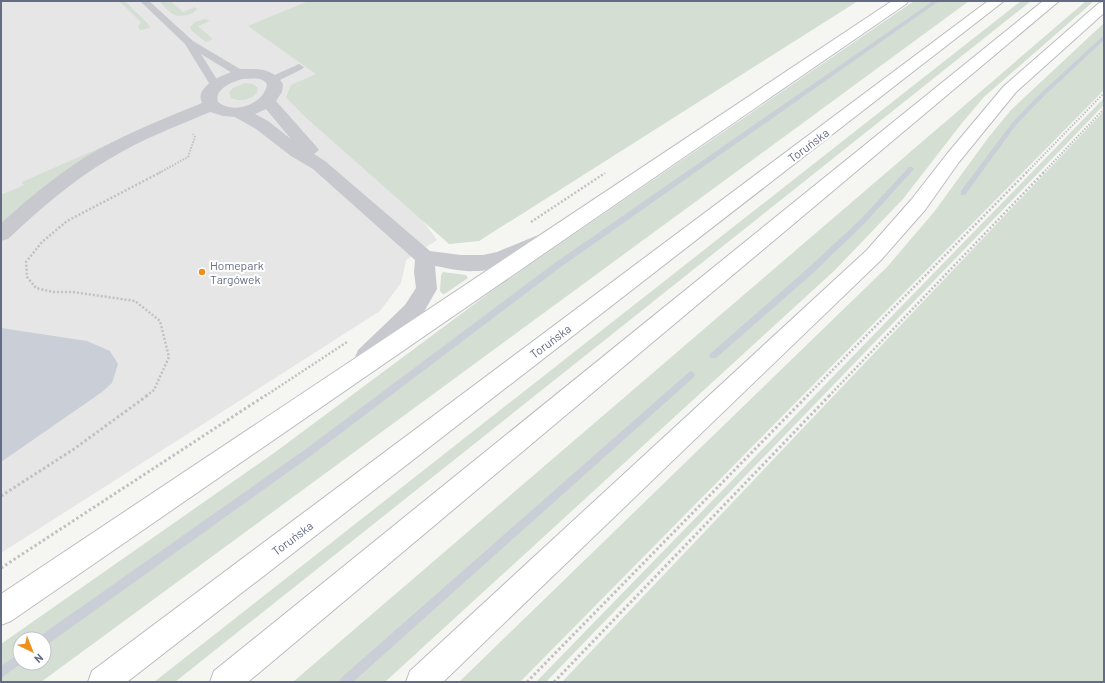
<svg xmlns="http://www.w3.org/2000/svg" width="1105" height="683" viewBox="0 0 1105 683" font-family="Barlow,sans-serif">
  <rect width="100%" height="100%" fill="#f5f6f2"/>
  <!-- built -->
  <path fill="#e5e6e5" d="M1,1h307l-59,25 68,48 120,166 -31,20 -5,23 -21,28 -379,242z"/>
  <!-- green -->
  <path fill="#d4ded3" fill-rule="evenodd" d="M119,1h6l24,24 1,3 -10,2 -2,-3 3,-5z
    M159,1h11l13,11 12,-5 2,2c-4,6 -17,9 -24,5 -5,-3 -10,-9 -14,-13z
    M308,1h550l-379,240 -30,3 -146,-129 -17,-18 5,-12 25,-11 -68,-48z
    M914,1h55l-928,681h-40v-38l273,-191 226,-168zM20,639h24v24h-24z
    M1021,1h10l-856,681h-21z
    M1086,1h8l-110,96 -22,26 -59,76 -68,71 -450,412h-92z
    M205,19l5,2 -12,5 15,13 -7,3 -14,-11 -2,-4 5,-5z
    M1104,23v67l-584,592h-61l428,-415 47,-55 54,-74 23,-28z
    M245,83l8,1 5,4 -1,5c-7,7 -17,9 -26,5l-2,-5 4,-5z
    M1104,98v7l-558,577h-10z
    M1104,111v571h-542z
    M120,139c-47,25 -79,48 -119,84v-28l23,-10 -2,-3z
    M443,272l23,3 2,3 -22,15 -3,1 -3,-3 1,-16z"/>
  <!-- water -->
  <path fill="#caced6" d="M1,328l86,13 23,10 8,13 -6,19 -10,9 -101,70z"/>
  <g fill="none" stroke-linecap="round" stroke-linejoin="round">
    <!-- stream -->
    <path fill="#caced6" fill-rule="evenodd" d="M933,1h6l-381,268 -246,186 -264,189 -4,1v-6h-5l1,-3 266,-187 246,-184z
      M1104,35v5l-61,57 -27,28 -51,70h-4v-4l51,-68 27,-28z
      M909,167h2l3,2 -49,54 -53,51 -96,84h-6l-1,-2 1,-2 96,-84 55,-51z
      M691,371l3,2 1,2 -1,2 -341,305h-13l1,-4 347,-305z
      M20,653v10h2l-21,15v-12z"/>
    <defs>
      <path id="secondary" d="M892,1h16l-2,3 -895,617 -10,4v-31z
        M1104,2v11l-88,79 -57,70 -34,48 -44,50 -438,422h-37l4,-11 457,-421 44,-50 36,-46 57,-68 95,-83z"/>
      <path id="motorway" d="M988,1h16l-877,681h-39l4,-11z
        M1043,1h16l-811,681h-38l4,-11z"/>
    </defs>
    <!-- secondary casing -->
    <use href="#secondary" stroke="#bcbec4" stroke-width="2"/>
    <!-- motorway casing -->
    <use href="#motorway" stroke="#babbbf" stroke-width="2"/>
    <!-- path-far2 -->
    <path stroke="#c1c1c4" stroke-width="2" stroke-dasharray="1.5 1.5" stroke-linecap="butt" d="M159,173l29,-16 7,-20 -2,-3
      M1026,173l78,-80
      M1043,173l61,-64"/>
    <!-- path-far1 -->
    <path stroke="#c1c1c4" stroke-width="2.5" stroke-dasharray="2 2" stroke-linecap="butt" d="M531,222l74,-49
      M146,396l8,-6 15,-33 -9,-36 -25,-20 -62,-9h-20l-17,-4 -9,-11 -1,-15 16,-20 25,-21 94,-49
      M265,396l82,-54
      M807,396l220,-224
      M829,396l215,-224"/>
    <!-- path -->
    <path stroke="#c1c1c4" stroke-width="3" stroke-dasharray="2.5 2.5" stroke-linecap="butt" d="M1,496l73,-47 74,-54
      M1,568l265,-173
      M527,682l281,-287
      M554,682l276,-287"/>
    <!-- service -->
    <path fill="#c8c9ce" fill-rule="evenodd" d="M140,1h9l44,40 52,31 1,2 -1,2h-8l-36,-22 20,32 -5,3 -4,-1 -27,-44z
      M299,64l5,3 -2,2 -26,13 -4,1 -5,-3 1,-2z"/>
    <!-- minor -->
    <path fill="#c8c9ce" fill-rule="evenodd" d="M241,69c18,0 31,-1 42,15l-1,8 -6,9 40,45 3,4 -5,4 11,7 105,90 31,4h22l14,-3 41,-17 7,2 3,5 -3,5c-22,11 -46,24 -70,24 -14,1 -27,-3 -40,-5l2,23 -16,28 -47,47 -8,2 -8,-2 -3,-7 3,-7 47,-45 11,-17 -2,-16 1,-12 -102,-91 -22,-13 -35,-27 -21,-12 -12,-1 -13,-4c-33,14 -68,27 -99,46 -38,22 -71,51 -103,81l-7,2v-18c30,-27 63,-54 98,-74 33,-18 69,-32 103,-46 -9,-18 27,-31 39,-34zM242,79c9,0 19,-3 25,5 -2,20 -34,31 -49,18 -4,-13 14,-20 24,-23zM266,109l25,30 -23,-18 -13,-7z"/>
    <!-- secondary -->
    <use href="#secondary" fill="#fff" fill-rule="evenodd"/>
    <!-- motorway -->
    <use href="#motorway" fill="#fff" fill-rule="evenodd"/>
  </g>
  <!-- markers -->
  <circle fill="#ed911b" stroke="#fff" stroke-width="1.5" cx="202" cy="272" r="4"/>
  <g text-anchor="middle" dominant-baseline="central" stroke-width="4" stroke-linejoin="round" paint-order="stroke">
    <!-- street labels -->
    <g font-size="12" fill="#636b85" stroke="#fff">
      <text transform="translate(808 145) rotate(-37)">Toruńska</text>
      <text transform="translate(550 341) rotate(-37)">Toruńska</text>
      <text transform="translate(292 538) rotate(-37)">Toruńska</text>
    </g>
    <!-- poi labels -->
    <g font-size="12" fill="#636b85" stroke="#fff" text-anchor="start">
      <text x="210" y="265">Homepark<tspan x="210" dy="14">Targówek</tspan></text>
    </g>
  </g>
  <!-- border -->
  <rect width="1105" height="683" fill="none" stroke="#636b85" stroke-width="4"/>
  <!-- north arrow -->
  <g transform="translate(32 651) rotate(137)"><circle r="19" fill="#ffffff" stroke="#c1c4ce"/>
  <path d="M0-3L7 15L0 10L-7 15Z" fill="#ed911b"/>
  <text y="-6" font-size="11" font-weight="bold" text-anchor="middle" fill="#636b85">N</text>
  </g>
</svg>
